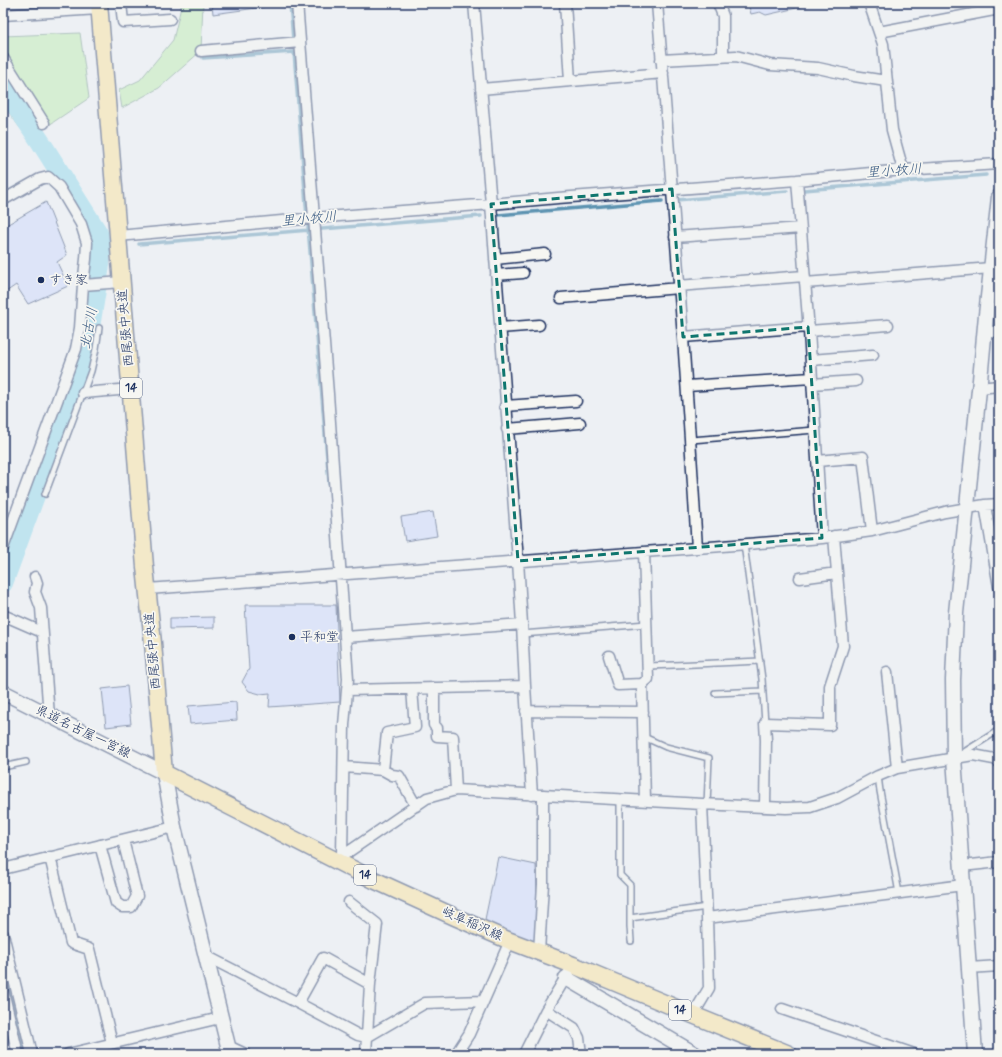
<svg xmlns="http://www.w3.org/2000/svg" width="1002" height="1057" viewBox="0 0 1002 1057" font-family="Mynerve,'Klee One',sans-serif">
  <rect width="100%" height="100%" fill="#edf0f4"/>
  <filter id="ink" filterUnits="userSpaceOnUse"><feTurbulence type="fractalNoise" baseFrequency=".025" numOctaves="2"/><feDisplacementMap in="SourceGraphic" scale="8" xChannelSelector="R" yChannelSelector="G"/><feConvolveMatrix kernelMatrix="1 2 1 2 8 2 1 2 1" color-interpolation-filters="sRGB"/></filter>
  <g filter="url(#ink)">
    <!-- green -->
    <path fill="#bbecab" stroke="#6b8e84" d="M182,3h21l-2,48 -42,37 -37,20 -3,-18 21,-10 33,-40z
      M80,33l9,65 -40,27 -46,-74v-15z
      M3,95l20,30 -3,3 -17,-24z"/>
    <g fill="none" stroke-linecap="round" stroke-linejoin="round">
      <!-- stream -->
      <path stroke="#5d93b1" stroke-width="3.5" d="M290,3l3,37
        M203,58l91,-6 13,165
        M804,190l182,-15
        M676,200l111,-9
        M498,215l164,-14
        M308,227l21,256
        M139,244l342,-28
        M3,964l21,90"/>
      <!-- river -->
      <path stroke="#89d5e9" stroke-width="20" d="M3,86l37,55 51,81 7,11 2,14v18l-13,81 -8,37 -20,47 -56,153"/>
    </g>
    <!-- building -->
    <path fill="#c9d6fd" stroke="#1b2f5e" d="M212,3h51l1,4 -51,7z
      M748,3h52l1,4 -35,8 -6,-3 -9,2z
      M46,202l21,53 -10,7 11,24 -40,18 -12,-19 -13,9v-67z
      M433,512l4,24 -32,5 -4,-24z
      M245,605h91l4,97 -71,5 1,-14 -10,1 -11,-3 -7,-9 7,-13z
      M214,617v11l-44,1v-11z
      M127,686l4,38 -25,3 -4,-38z
      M236,702l1,18 -47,4 -2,-18z
      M498,857l38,8 3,80 -56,-16z"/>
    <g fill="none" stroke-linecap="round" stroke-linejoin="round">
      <defs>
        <path id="lane" d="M691,440l124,-10
          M45,494l46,-123 5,-22 3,-21
          M744,544l18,135 3,44
          M522,634l125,-10
          M648,666l26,-1 86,-4
          M715,693l48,-2
          M644,737l22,10 43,11 -2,47
          M961,754l38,-24
          M3,767l23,-5
          M878,776l2,15 19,102
          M620,799v76l10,10v41l1,15
          M630,918l77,-11"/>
        <path id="street" d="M121,3l2,19 47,-3
          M297,3l31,391 20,285 -4,46 -2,131
          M474,3l17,201 27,357 4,63 3,62 7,109
          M565,3l5,78
          M657,3c15,182 29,363 40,545
          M718,3l5,13v41
          M869,3l14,41 9,86 11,40
          M3,15l96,-6
          M879,32l120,-23
          M201,51l99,-9
          M3,58l41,65
          M661,60l75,-4 34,9 48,3 36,8 32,5
          M481,89l182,-16
          M797,180l12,151 13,207
          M3,200l37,-21 8,-2 11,10 22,37 6,19 -1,16 -3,26 -3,43 -4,21 -73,199
          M118,236l196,-18 177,-14 67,-6 239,-18 106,-10 96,-6
          M675,237l126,-9
          M495,259l50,-5
          M496,275l27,-2
          M805,283l186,-15
          M83,285l39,-3
          M678,286l126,-10
          M561,298l118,-10
          M500,328l39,-3
          M809,331l79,-6
          M984,333l15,-2
          M683,337l125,-10
          M811,360l62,-5
          M812,384l44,-3
          M687,386l125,-8
          M979,388l20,-2
          M83,393l48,-4
          M505,406l71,-5
          M507,429l73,-6
          M817,461l46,-4 9,74
          M985,505l14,82
          M644,552l4,127 -6,5 3,116
          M35,577l2,6 -2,9 6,16 8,108
          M800,578l37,-5
          M148,589l239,-18 310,-23 125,-10 50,-7 73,-19 40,-7 14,-1
          M3,615l39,17
          M345,637l177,-13
          M609,656l9,29 24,-1
          M887,672l10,96
          M434,688v37l3,3v8l16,1 3,53
          M347,690l178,-4
          M526,711l117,1
          M344,767l39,3 9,5 7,1 17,30
          M383,770l4,-37 28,-6 -3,-38
          M765,807l1,-67 -1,-17 65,2v-39l13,-40 -9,-110
          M100,845l16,58 6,4h9l6,-11 -14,-56
          M50,857l21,86 18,6 23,94
          M338,859l89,-61 29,-8 246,14 84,4 24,-1 27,-9 41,-22 19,-8 76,-13 21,4 5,3
          M962,866l37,-4
          M3,869l171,-42
          M349,902l28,22 -7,60 -4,70
          M707,918l256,-33
          M3,934l29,120
          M539,952l4,-68v-89
          M206,956l92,47 60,32 9,2 58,-34 58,-2
          M969,968l30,-2
          M3,991l15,63
          M298,1003l25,-45 47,26
          M782,1009l132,45
          M546,1010l28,18 5,10 2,16
          M693,1015l16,-27 -2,-70 -5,-114
          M228,1046l17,8
          M68,1054l152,-36
          M456,1054l13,-20 41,-93
          M524,1054l22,-44 23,-38"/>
        <path id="secondary" d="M3,692l161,81 10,54 56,227
          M566,978l129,76
          M975,1054l-21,-296 -1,-78 3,-67 24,-233 6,-65 13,-118"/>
        <path id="primary" d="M99,3l46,564 8,76 11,130 210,107 81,37 55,24 63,24 120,50 96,39"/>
      </defs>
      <!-- lane casing -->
      <use href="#lane" stroke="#1b2f5e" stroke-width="8"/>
      <!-- street casing -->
      <use href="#street" stroke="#1b2f5e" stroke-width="13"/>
      <!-- secondary casing -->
      <use href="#secondary" stroke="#1b2f5e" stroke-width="17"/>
      <!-- primary casing -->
      <use href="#primary" stroke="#1b2f5e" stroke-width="19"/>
      <!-- lane -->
      <use href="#lane" stroke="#f6f6f2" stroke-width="5"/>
      <!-- street -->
      <use href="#street" stroke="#f6f6f2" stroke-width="10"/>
      <!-- secondary -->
      <use href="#secondary" stroke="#f6f6f2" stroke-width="14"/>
      <!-- primary -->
      <use href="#primary" stroke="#fadf96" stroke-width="16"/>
    </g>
  </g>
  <!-- marked area -->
  <path d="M0 0H1002V1057H0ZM672,189l11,148 125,-10 14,211 -304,23 -27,-357z" fill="#edf0f4" fill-opacity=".55" fill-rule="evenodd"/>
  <path fill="none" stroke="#0f766e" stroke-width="3" stroke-dasharray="8 5" stroke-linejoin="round" d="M672,189l11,148 125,-10 14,211 -304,23 -27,-357z"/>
  <!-- markers -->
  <g fill="#1b2f5e" stroke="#f6f6f2" stroke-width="1.5">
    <circle cx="41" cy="280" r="4"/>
    <circle cx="292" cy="637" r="4"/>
  </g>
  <g text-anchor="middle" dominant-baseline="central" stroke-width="3.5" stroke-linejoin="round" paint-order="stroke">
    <!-- shield labels -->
    <g fill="#f6f6f2" stroke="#5d6b8a" stroke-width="1">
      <rect x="120" y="378" width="22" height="20" rx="3"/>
      <rect x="354" y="865" width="22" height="20" rx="3"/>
      <rect x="669" y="1000" width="22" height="20" rx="3"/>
    </g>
    <g font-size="12" font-weight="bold" fill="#1b2f5e">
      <text x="131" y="388">14</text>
      <text x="365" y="875">14</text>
      <text x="680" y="1010">14</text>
    </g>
    <!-- poi labels -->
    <g font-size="13" fill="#1b2f5e" stroke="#f6f6f2" text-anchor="start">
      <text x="49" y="280">すき家</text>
      <text x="300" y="637">平和堂</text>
    </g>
    <!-- street labels -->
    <g font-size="13" fill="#1b2f5e" stroke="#f6f6f2">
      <text transform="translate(126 328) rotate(-95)">西尾張中央道</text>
      <text transform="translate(153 651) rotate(-95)">西尾張中央道</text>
      <text transform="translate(83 732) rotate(26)">県道名古屋一宮線</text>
      <text transform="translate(472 924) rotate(24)">岐阜稲沢線</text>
    </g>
    <!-- water labels -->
    <g font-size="14" font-style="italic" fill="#365881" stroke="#f6f6f2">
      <text transform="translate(894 171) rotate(-4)">里小牧川</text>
      <text transform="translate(309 219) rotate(-5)">里小牧川</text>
      <text transform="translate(89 328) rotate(-79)">北古川</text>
    </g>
  </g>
  <!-- margin -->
  <rect width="1002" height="1057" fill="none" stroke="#f6f6f2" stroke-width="16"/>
  <rect x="8" y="8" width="986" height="1041" fill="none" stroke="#1b2f5e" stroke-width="1.5" filter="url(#ink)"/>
</svg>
